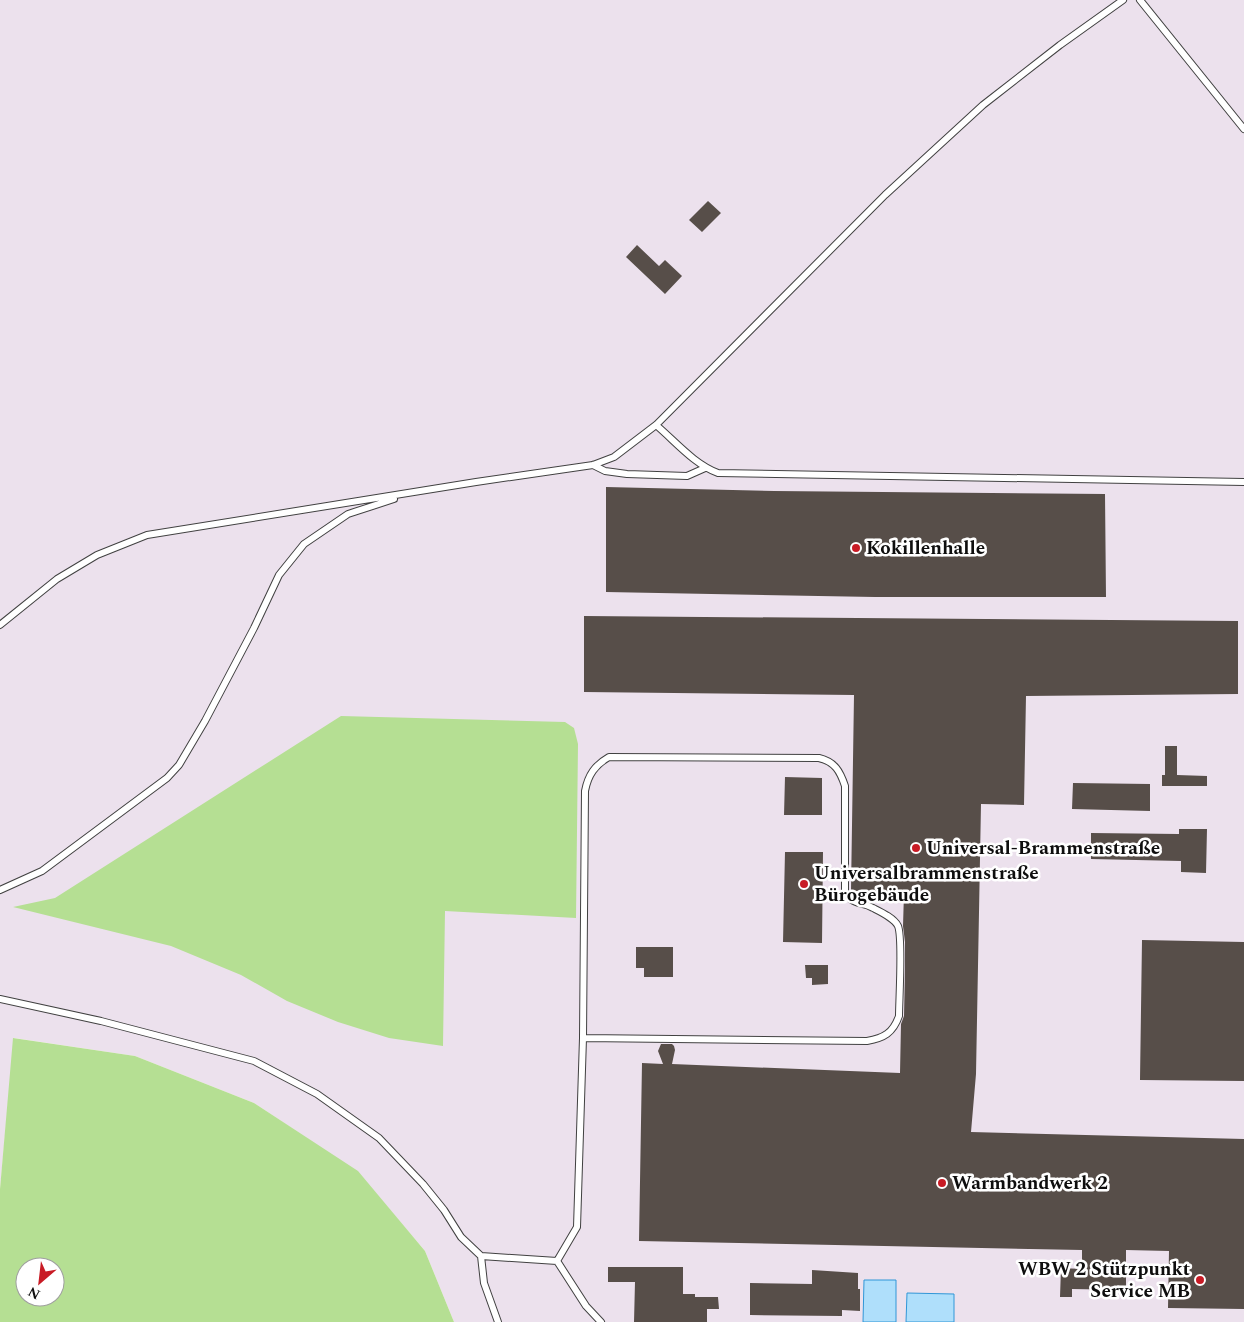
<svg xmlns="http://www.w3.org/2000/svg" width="1244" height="1322" viewBox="0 0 1244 1322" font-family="Spectral,serif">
  <rect width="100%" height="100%" fill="#fffcee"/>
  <!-- industrial -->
  <path fill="#ece1ed" d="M0,0h1244v1322h-790l-29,-71 -67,-79 -104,-69 -119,-47 -121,-18 -14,151z"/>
  <!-- forest -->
  <path fill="#b5df93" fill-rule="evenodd" d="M341,716l224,6 9,6 4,16 -2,174 -131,-7 -2,135 -54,-8 -51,-16 -51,-21 -46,-26 -70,-29 -158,-39 42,-9z
    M13,1038l122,18 119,47 104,68 67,80 29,71h-454v-133zM25,1267h30v30h-30z"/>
  <!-- water -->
  <path fill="#afdffb" stroke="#3096d7" d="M864,1280h32v42h-33z
    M907,1293l47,1v28h-48z"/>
  <!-- building -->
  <path fill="#574e49" d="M708,201l13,12 -19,19 -13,-12z
    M637,245l22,21 6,-6 17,16 -17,18 -39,-37z
    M606,487l168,4 331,3 1,103h-231l-269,-5z
    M584,616l654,5v73l-212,2 -2,109 -43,-1 -5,270 -5,58 273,7v170l-76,-1 1,-57 -43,-1v40l-54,-1v8h-12l1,-29 21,1v-19l-443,-9 3,-178 21,1 -5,-13 3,-7h11l2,2 1,4 -3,14 228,9 1,-49 3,-8 1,-46v-28l-2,-16 1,-33 -53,-2 3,-196 -270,-3z
    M1165,746h12v29l30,1v10h-45v-11h3z
    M785,777l37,1v37h-38z
    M1073,783l77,1v27l-78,-2z
    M1179,829h28l-1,44 -25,-1v-11l-90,-2v-26l88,1z
    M785,852h38l-1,91 -39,-1z
    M1142,940l102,2v139l-104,-1z
    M636,947h37v30h-29v-9h-8z
    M805,965h23v19l-16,1v-7h-6z
    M608,1267h75v27h12v3h23l1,12h-12v13h-73l1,-40h-27z
    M812,1270l46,3v16h2v22l-18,-1v6l-92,-1v-32l62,1z"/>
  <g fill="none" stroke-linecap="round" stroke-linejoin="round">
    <defs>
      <path id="service" d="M1140,0l104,129
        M656,425c20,17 38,39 62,48l526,9
        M593,465l12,6 22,3 60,2 18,-8
        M0,625l57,-46 40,-24 50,-20 329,-53 117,-17 21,-8 42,-32 229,-230 98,-90 77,-60 63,-45
        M0,890l42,-19 125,-93 12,-13 26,-44 49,-93 25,-53 25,-31 44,-30 46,-15
        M0,999l101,22 153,40 63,33 62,44 44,46 21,26 17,27 20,19 76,5 29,45 15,16
        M481,1256l3,27 14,39
        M557,1261l20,-34 6,-189 2,-247c3,-16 10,-26 24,-34l210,1c16,4 21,13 26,28v105c7,15 16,10 28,17 8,4 21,10 25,18 5,12 1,74 1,90 -6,17 -15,22 -32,25l-284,-3"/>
    </defs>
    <!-- service casing -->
    <use href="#service" stroke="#414141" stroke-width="8"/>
    <!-- service -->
    <use href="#service" stroke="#fff" stroke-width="6"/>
  </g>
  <!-- markers -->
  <g fill="#c81b25" stroke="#fff" stroke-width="2">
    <circle cx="856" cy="548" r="5"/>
    <circle cx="916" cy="848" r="5"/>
    <circle cx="804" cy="884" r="5"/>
    <circle cx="942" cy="1183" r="5"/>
    <circle cx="1200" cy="1280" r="5"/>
  </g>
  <g text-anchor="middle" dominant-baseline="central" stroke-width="5" stroke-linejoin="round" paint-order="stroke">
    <!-- poi labels -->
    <g font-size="19" font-weight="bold" fill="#0e0e0e" stroke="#fff" text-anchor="start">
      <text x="866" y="548">Kokillenhalle</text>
      <text x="926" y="848">Universal-Brammenstraße</text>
      <text x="814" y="873">Universalbrammenstraße<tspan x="814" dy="22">Bürogebäude</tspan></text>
      <text x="952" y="1183">Warmbandwerk 2</text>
      <text x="1190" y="1269" text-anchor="end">WBW 2 Stützpunkt<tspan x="1190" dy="22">Service MB</tspan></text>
    </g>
  </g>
  <!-- north arrow -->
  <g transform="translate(40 1282) rotate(208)"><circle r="24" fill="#ffffff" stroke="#9f9f9f"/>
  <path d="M0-4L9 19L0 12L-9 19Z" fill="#c81b25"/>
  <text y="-8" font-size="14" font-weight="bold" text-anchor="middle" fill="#0e0e0e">N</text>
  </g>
</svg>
